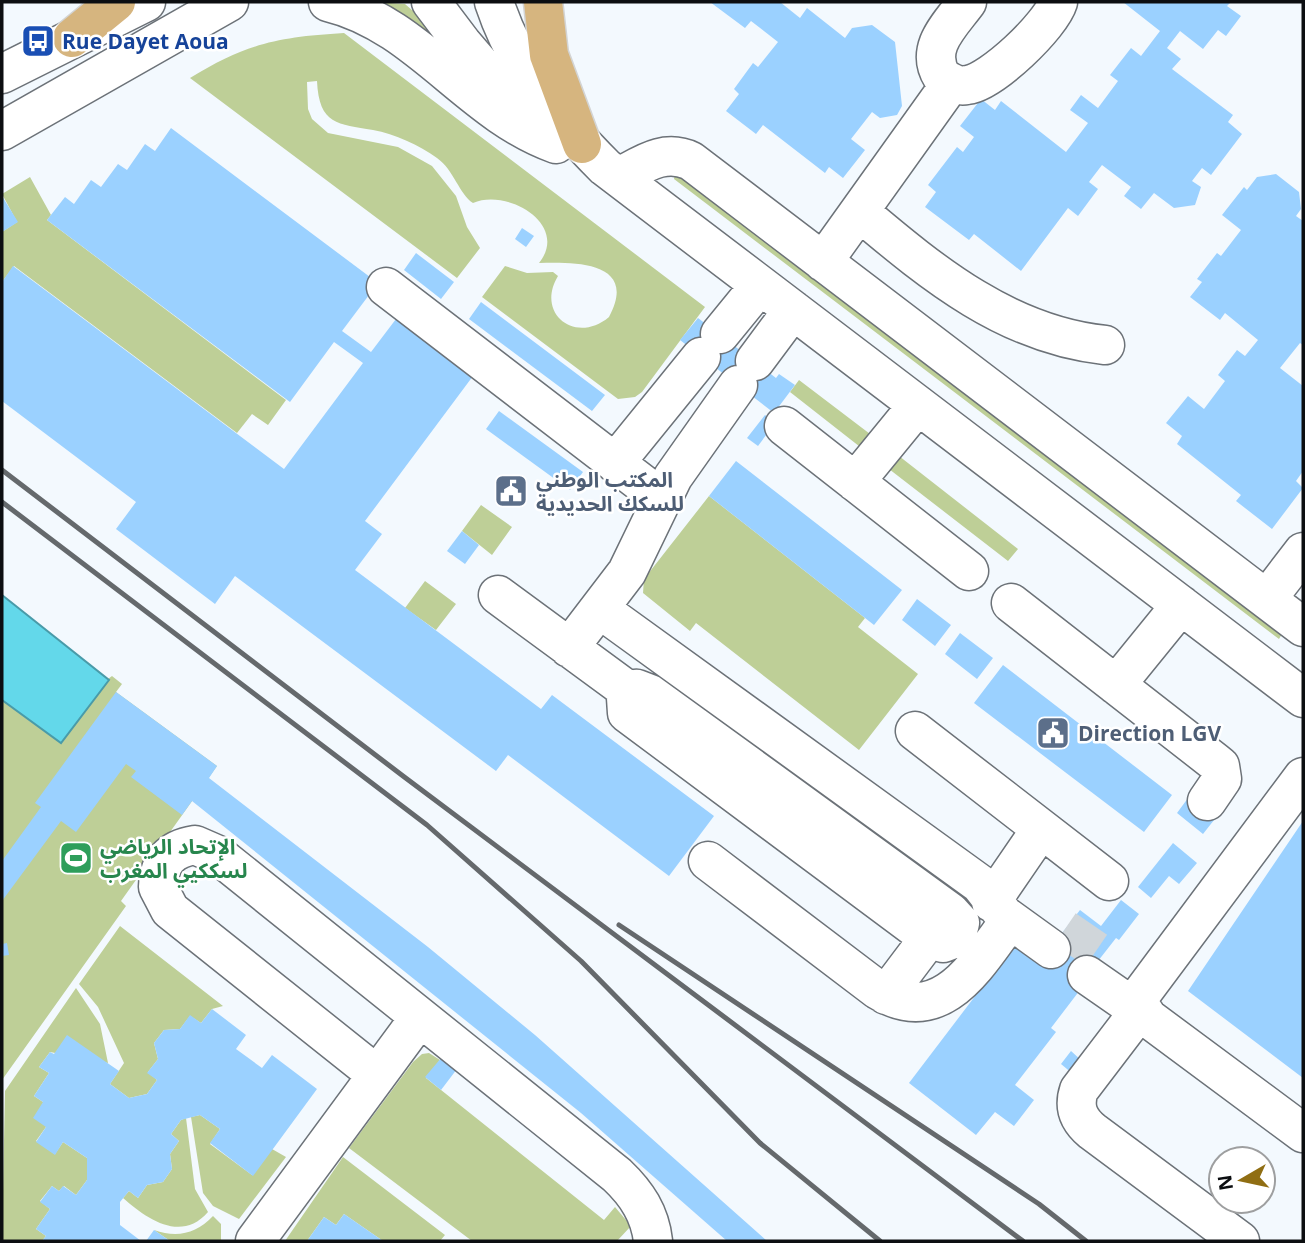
<svg xmlns="http://www.w3.org/2000/svg" width="1305" height="1243" viewBox="0 0 1305 1243" font-family="'Open Sans','Noto Sans Arabic',sans-serif">
  <rect width="100%" height="100%" fill="#f3f9fe"/>
  <!-- green -->
  <path fill="#becf97" d="M375,2l30,2 15,13 24,32z
    M344,33l361,274 -63,85 -7,5 -17,2 -136,-102 23,-31 22,7 26,-1 5,4c-23,38 18,69 51,41 30,-56 -35,-55 -70,-54 31,-39 -32,-75 -66,-60 -14,-9 -19,-33 -36,-45 -18,-13 -42,-24 -64,-28 -35,-6 -54,-5 -56,-49l-10,1 1,27 4,10 16,14 70,14 34,19 24,30 11,31 13,21 -23,30 -267,-200c57,-35 89,-41 154,-45z
    M675,173l607,461 -3,5 -605,-460z
    M30,177l21,38 -4,5 239,180 -18,25 -16,-11 -15,19 -223,-167 -12,16v-50l15,-10 -15,-28z
    M799,380l75,57 -10,13 -74,-58z
    M899,456l119,93 -10,12 -119,-92z
    M709,496l156,122 -7,9 60,47 -59,76 -163,-127 -6,8 -47,-38 1,-14z
    M481,505l31,22 -20,28 -30,-24z
    M425,581l31,23 -20,26 -31,-22z
    M2,595l106,84 4,-3 10,8 -6,8 101,74 -96,135 5,5 -124,174z
    M120,926l103,80 -11,3 -11,14 -11,-7 -10,13 -16,1 -10,13 4,16 -10,13 9,8 -10,14 -18,4 -19,-14 14,-21 -26,-56 -19,-23z
    M76,988l24,36 8,39 -58,-11 -11,15 10,6 -15,23 9,6 3,25 -10,14 19,13 8,-12 24,16v22l-11,15 -12,-9 -5,5 -7,-5 -12,15 10,8 -14,20 10,7 -4,5h-40l3,-150z
    M429,1053l11,7 -14,18 178,142 11,-13 16,19 -14,15h-145l-123,-93 64,-86 9,-8z
    M200,1115l20,14 -10,15 42,31 20,-26 14,8 -47,62 -26,-13 -10,-13 -12,-76z
    M186,1118l9,71 13,23c-27,31 -61,7 -85,-14l6,-7 9,7 9,-13 16,-3 9,-13 -2,-15 9,-13 -8,-7 10,-14z
    M343,1157l102,78 -5,6h-57l-39,-27 -8,11 -12,-8 -17,24h-22z
    M213,1216l8,8v17h-51l-16,-11c23,8 42,4 59,-14z"/>
  <!-- water -->
  <path fill="#63d8ea" stroke="#499ba9" stroke-width="2" d="M2,595l107,85 -48,63 -59,-43z"/>
  <!-- building -->
  <path fill="#9bd1ff" d="M710,2h70l20,16 7,-10 38,30 7,-10 20,-3 23,17 7,64 -5,9 -17,3 -8,-6 -21,27 14,11 -22,28 -14,-11 -4,6 -62,-48 -7,9 -30,-23 13,-17 -5,-5 19,-26 5,4 20,-25 -27,-21 -6,7z
    M1123,2h108l-4,4 14,10 -15,20 -8,-6 -15,19 -23,-18 -13,17 14,11 -9,10 61,46 -5,7 14,12 -31,41 -9,-7 -10,13 9,6 -6,18 -21,3 -20,-15 -13,16 -17,-13 7,-9 -29,-22 -13,17 9,7 -20,27 -10,-8 -47,63 -47,-37 -5,6 -44,-33 11,-15 -8,-7 29,-38 6,5 11,-15 -14,-11 21,-27 14,11 6,-9 65,51 22,-29 -18,-13 11,-15 17,13 20,-27 -8,-6 21,-27 10,8 19,-25z
    M171,128l207,155 -36,48 29,21 25,-33 77,57 -108,145 17,13 -27,36 186,139 11,-14 162,121 -45,60 -161,-121 -12,16 -261,-195 -20,28 -99,-75 20,-27 -134,-101v-119l11,-16 271,203 79,-106 -29,-21 -44,60 -243,-182 18,-23 9,7 17,-24 10,7 17,-23 9,6 18,-26 10,7z
    M1276,174l23,18 2,17 -5,7 7,5v124l-3,-2 -20,25 23,18v85l-7,10 7,7 -31,41 -36,-28 5,-6 -64,-51 5,-8 -16,-13 22,-27 16,13 21,-28 -7,-6 19,-25 8,6 13,-16 -33,-27 -5,7 -30,-23 12,-15 -5,-3 20,-26 4,3 20,-26 -19,-15 22,-28 3,3 10,-13z
    M2,196l16,26 -16,10z
    M522,228l12,8 -8,11 -11,-8z
    M416,253l38,29 -13,17 -37,-29z
    M481,302l124,93 -13,16 -123,-92z
    M698,318l78,60 3,-4 16,11 -21,28 -94,-73z
    M499,411l84,61 -13,18 -84,-61z
    M765,415l10,8 -17,23 -11,-8z
    M736,461l166,129 -28,35 -165,-129z
    M462,531l17,14 -14,19 -18,-13z
    M917,599l34,26 -16,21 -33,-26z
    M960,633l33,25 -16,21 -32,-25z
    M1003,665l169,130 -28,37 -170,-129z
    M116,692l101,74 -8,12 219,169 107,88 232,206h-40l-146,-128 -389,-312 -10,14 -51,-38 5,-6 -10,-7 -50,68 -15,-11 -59,80v-40l39,-54 -6,-4z
    M1191,794l27,21 -15,19 -26,-21z
    M1303,821v257l-115,-87z
    M1173,843l24,20 -18,21 -10,-8 -18,22 -13,-11z
    M1121,900l18,14 -20,26 -3,-2 -39,50 3,2 -29,38 5,4 -41,53 19,15 -20,26 -19,-14 -19,23 -67,-52 108,-142 24,19 39,-50 21,16z
    M7,943l2,12 -7,1v-12z
    M212,1009l34,26 -10,14 26,19 10,-13 45,34 -64,87 -43,-33 10,-14 -20,-14 -19,5 -10,14 8,7 -9,13 2,15 -9,13 -16,3 -9,13 -9,-7 -9,11v23l21,16h-99l4,-5 -10,-7 14,-20 -10,-7 12,-16 7,5 4,-5 13,9 11,-15v-22l-24,-16 -8,13 -19,-13 10,-15 -13,-9 10,-16 -9,-6 15,-23 -10,-6 11,-15 4,2 13,-19 52,36 -9,13 19,14 18,-4 10,-14 -10,-7 11,-14 -4,-16 10,-13 16,-1 10,-14 11,8z
    M1071,1051l11,10 -9,13 -12,-10z
    M442,1057l15,12 -16,21 -16,-13z
    M344,1214l39,27h-76l17,-24 12,8z
    M154,1230l16,11h-24z"/>
  <g fill="none" stroke-linecap="round" stroke-linejoin="round">
    <!-- minor-tunnel -->
    <path stroke="#d0d6da" stroke-width="38" stroke-dasharray="38 19" stroke-linecap="butt" d="M1065,929l38,26"/>
    <defs>
      <path id="minor" d="M328,2c91,22 141,111 228,142
        M431,2l31,41 54,63
        M494,2c22,66 62,116 111,165l698,531
        M967,2c-17,23 -43,46 -25,75 8,5 15,10 25,8 25,-3 84,-60 91,-83
        M2,74l144,-72
        M2,131l227,-129
        M619,177c23,-12 45,-29 72,-16l612,466
        M861,213c72,61 147,122 244,132
        M823,262l128,-179
        M386,287l275,211
        M720,334l40,-49
        M755,361l38,-51
        M784,426l185,145
        M615,463l86,-106
        M855,482l63,-77
        M498,595l132,97
        M1267,599l36,-47
        M1011,603l204,159 5,4 2,13 -15,22
        M601,610l379,274 24,31 47,34
        M569,648l58,-76 46,-95 65,-92
        M1116,685l65,-80
        M637,689l13,5 300,218 10,11 -4,15 -13,5 -14,-5 -302,-225 -1,-15z
        M915,731l194,150
        M1303,777l-161,216 -3,11 9,14 155,115
        M708,861l170,129c64,39 99,-26 132,-70
        M991,902l50,-73
        M1087,975l36,25 16,4
        M886,995l43,-57
        M1140,1010l-61,80c-6,18 0,30 13,41l148,110
        M377,1075l-207,-165 -12,-23c1,-25 12,-38 37,-42l23,10 399,320c20,19 33,39 36,66
        M255,1241l165,-224"/>
      <path id="major" d="M543,2l6,53 33,89
        M72,38l44,-36"/>
    </defs>
    <!-- minor casing -->
    <use href="#minor" stroke="#6c7278" stroke-width="41"/>
    <!-- major casing -->
    <use href="#major" stroke="#d3d4d4" stroke-width="41"/>
    <!-- minor -->
    <use href="#minor" stroke="#fff" stroke-width="38"/>
    <!-- major -->
    <use href="#major" stroke="#d6b57f" stroke-width="38"/>
    <!-- rail -->
    <path stroke="#65696c" stroke-width="5" d="M2,470l401,306 620,465
      M2,502l425,323 154,136 179,182 120,98
      M619,925l420,279 47,37"/>
  </g>
  <!-- icons -->
  <defs>
    <symbol id="bus-square" viewBox="-11 -11 22 22"><rect x="-9" y="-9" width="18" height="18" rx="4" fill="#1a4fb4" stroke="#fff"/><path d="M-5-6H5V4H4V6H2V4H-2V6H-4V4H-5ZM-3.5-4V0h7V-4ZM-3.5 1.2v1.5H-2V1.2ZM2 1.2v1.5H3.5V1.2Z" fill="#fff"/></symbol>
    <symbol id="civic-square" viewBox="-11 -11 22 22"><rect x="-9" y="-9" width="18" height="18" rx="4" fill="#5c6f8a" stroke="#fff"/><path d="M-.6-6.5H3V-4.5H.6V-3L4-1V1h2V6H-6V1h2V-1L-.6-3ZM-1.2 2.5V6h2.4V2.5Z" fill="#fff"/></symbol>
    <symbol id="stadium-square" viewBox="-11 -11 22 22"><rect x="-9" y="-9" width="18" height="18" rx="4" fill="#2e9e5b" stroke="#fff"/><path d="M0-5a6.5 5 0 1 0 0 10a6.5 5 0 1 0 0-10ZM-3.5-1.8h7v3.6h-7Z" fill="#fff"/></symbol>
  </defs>
  <g fill-rule="evenodd">
    <use href="#bus-square" x="19" y="22" width="38" height="38"/>
    <use href="#civic-square" x="492" y="472" width="38" height="38"/>
    <use href="#civic-square" x="1034" y="714" width="38" height="38"/>
    <use href="#stadium-square" x="57" y="839" width="38" height="38"/>
  </g>
  <g text-anchor="middle" dominant-baseline="central" stroke-width="5" stroke-linejoin="round" paint-order="stroke">
    <!-- transit labels -->
    <g font-size="21" font-weight="bold" fill="#164399" stroke="#fff" text-anchor="start">
      <text x="62" y="41">Rue Dayet Aoua</text>
    </g>
    <!-- service labels -->
    <g font-size="21" font-weight="bold" fill="#4e5e75" stroke="#fff" text-anchor="start">
      <text x="536" y="479">المكتب الوطني<tspan x="536" dy="24">للسكك الحديدية</tspan></text>
      <text x="1078" y="733">Direction LGV</text>
    </g>
    <!-- leisure labels -->
    <g font-size="21" font-weight="bold" fill="#27864d" stroke="#fff" text-anchor="start">
      <text x="100" y="846">الإتحاد الرياضي<tspan x="100" dy="24">لسككيي المغرب</tspan></text>
    </g>
  </g>
  <!-- border -->
  <rect width="1305" height="1243" fill="none" stroke="#0c0e11" stroke-width="7"/>
  <!-- north arrow -->
  <g transform="translate(1242 1180) rotate(261)"><circle r="33" fill="#ffffff" stroke="#9e9fa0" stroke-width="2"/>
  <path d="M0-5L12 26L0 18L-12 26Z" fill="#906e13"/>
  <text y="-10" font-size="19" font-weight="bold" text-anchor="middle" fill="#0c0e11">N</text>
  </g>
</svg>
